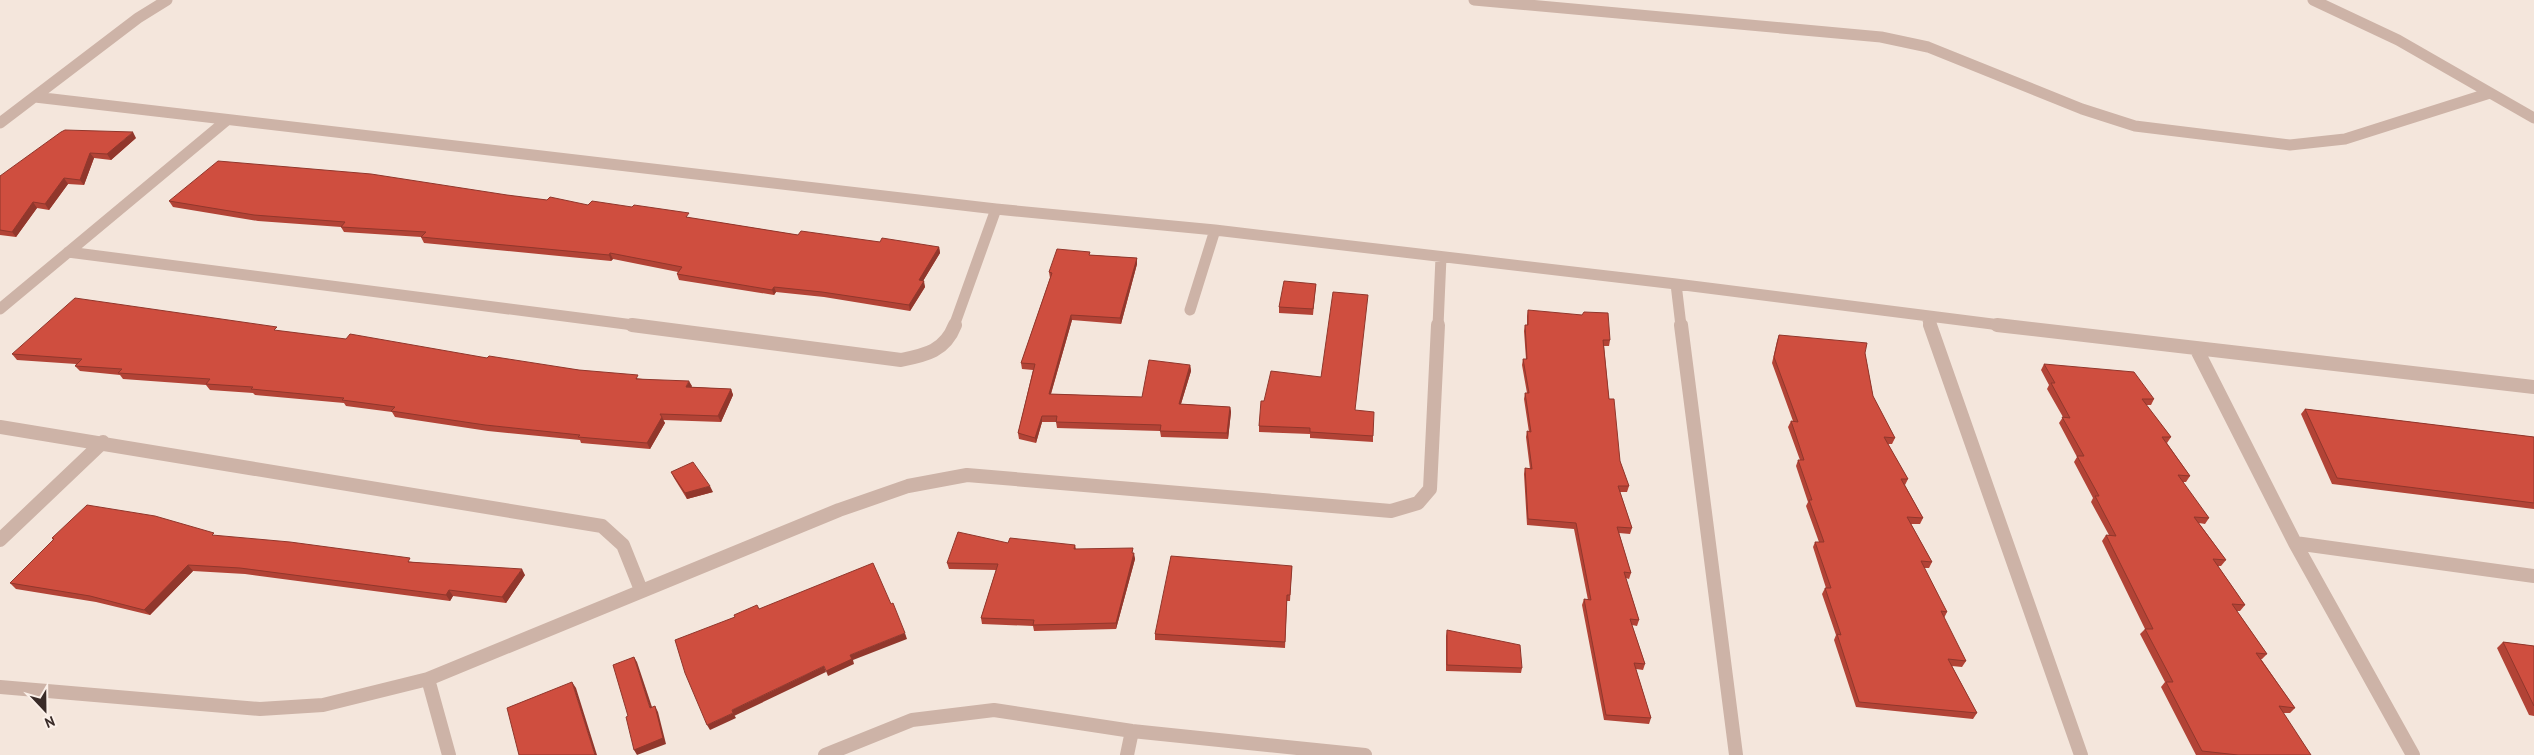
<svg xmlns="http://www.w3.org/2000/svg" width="2534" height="755" viewBox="0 0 2534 755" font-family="'PT Sans',sans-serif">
  <rect width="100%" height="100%" fill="#f4e6dc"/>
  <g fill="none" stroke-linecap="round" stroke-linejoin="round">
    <!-- minor-far1 -->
    <path stroke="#cdb3a7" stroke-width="11" d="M1474,0l407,37 47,10 154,62 53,17 155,19 55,-6 145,-46
      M2313,0l85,40 136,78
      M35,97l961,112 219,21 461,54 332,42
      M0,123l138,-105 29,-18
      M68,252l573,74
      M1676,284l5,42
      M0,309l227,-189
      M1190,310l25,-80
      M1927,317l3,9
      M954,326l42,-117
      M1438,326l3,-69"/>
    <!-- minor -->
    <path stroke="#cdb3a7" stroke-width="14" d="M632,325l269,35c25,-5 44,-9 54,-35
      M1681,325l55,430
      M1930,325l151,430
      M1997,325l537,62
      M2196,348l99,195 118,212
      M0,427l602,99 21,19 18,45
      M0,540l103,-98
      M2295,543l239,33
      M428,679l21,76
      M0,687l260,22 63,-4 105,-26 411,-169 69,-24 59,-11 424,36 27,-8 12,-14 8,-164
      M825,755l87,-35 82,-10 138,21 233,24
      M1127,755l5,-24"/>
  </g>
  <!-- wall -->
  <path fill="#b24336" d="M136,138l-25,22 -17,-2 -10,27 -16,-1 -19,26 -12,-2 -21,29 -16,-2v-59z
    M507,195l184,23 107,17 141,12 1,6 -17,28 2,6 -15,24 -86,-14 -48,-5 -2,3 -95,-15 -2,-6 1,-2 -65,-13 -2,2 -187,-18 -3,-6 -77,-5 -3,-5 -83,-6 -85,-14 -4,-6z
    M1090,255l47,3v6l-16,60 -49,-4 -21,74 91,3 48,-32 1,6 -10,33 49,3 1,5 -3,27 -67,-2 -1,-6 -103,-3 -1,-6h-14l-6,21 -17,-4 -1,-6 15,-63 -11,-1 -1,-6 29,-85 -1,-6z
    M1316,284l-3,31 -34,-2v-6z
    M1528,310l82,30 -1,6h-5l5,53 11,62 9,25 -2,6h-7l12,36 -2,6 -11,-1 12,40 -2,6 -3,-1 13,42 -2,6 -5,-1 13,39 -2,6 -7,-1 15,49 -2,6 -45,-4 -22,-115 2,-6 4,1 -14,-71 -47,-4 -3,-51 1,-6 5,1 -4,-32 1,-6 2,1 -5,-33 1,-6h2l-5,-28 1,-6h3l-2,-28 1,-6h2v-9z
    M279,331l300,39 113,16 -1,1 40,2 2,6 -12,27 -58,-2 2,3 -15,26 -69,-6 -1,-3 -92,-9 -93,-14 -3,-5 -46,-6 -2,-3 -89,-8 -2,-2 -43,-3 -4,-5 -83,-6 -3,-4 -40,-4 -5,-5 1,-2 -59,-4 -5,-6z
    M1779,335l86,18 8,43 22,42 -3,6h-4l20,35 -3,6 18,33 -3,6h-9l21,38 -3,6h-5l23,44 -3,6 22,43 -4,6 -10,-1 25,47 -4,6 -117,-12 -22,-67 2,-5 -14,-41 3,-6h1l-13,-41 2,-5h4l-13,-36 2,-4 -12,-36 2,-6h2l-12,-33 3,-6h2l-21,-58 5,-22z
    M2044,364l110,35 -3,6h-5l25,32 -4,6 23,33 -4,6h-4l27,36 -4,6 -6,-1 27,37 -5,6h-3l27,39 -5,6h-3l30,43 -5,5h-1l34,49 -5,5h-7l28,42h-115l-35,-68 4,-5 -25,-48 5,-5 -43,-88 4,-6h3l-18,-33 2,-4 -19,-36 3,-5 -18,-34 4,-6 -16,-28 2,-4 -8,-15z
    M1264,401l91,10 18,25v6l-63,-4v-4l-51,-2v-6z
    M2305,409l229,28v72l-202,-25 -31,-70z
    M671,472l42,20 -26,7 -13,-21z
    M216,536l197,26 112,13 -19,28 -53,-7 -3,5 -205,-27 -52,-3 -43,44 -54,-13 -80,-13 -6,-6 43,-43 -1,-2z
    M1008,543l67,2 1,4 57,4 2,6 -19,70 -82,2 -1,-5 -51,-2 -1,-6 15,-48 -47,-1 -2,-6z
    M1292,566l-2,35h-3l-2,47 -130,-8v-6z
    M1447,630l75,38 -1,5 -75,-2v-35z
    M2503,642l31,4v70l-5,-1 -32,-67z"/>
  <!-- shaded-wall -->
  <path fill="#91372c" d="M133,132l3,6 -25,22 -4,-6z
    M90,153l4,5 -10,27 -4,-5z
    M64,178l4,6 -19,26 -4,-6z
    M33,202l4,6 -21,29 -4,-5z
    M939,247l1,6 -20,33 -1,-6z
    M610,253l3,6 -2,2 -2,-6z
    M1137,258v6l-16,60 -1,-6z
    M924,281l1,6 -15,24 -1,-6z
    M774,287l2,5 -2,3 -2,-5z
    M1071,315l1,5 -23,80v-6z
    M1190,365l1,6 -12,39v-6z
    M689,381l3,5 -4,7 -2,-6z
    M731,389l2,6 -12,27 -3,-6z
    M1230,407l1,5 -3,27 -1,-6z
    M1042,416v6l-6,21 -1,-5z
    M662,417l3,6 -15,26 -3,-6z
    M710,486l3,6 -26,7 -2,-6z
    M1134,553l1,6 -19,70v-6z
    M188,565l5,6 -43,44 -6,-5z
    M522,569l3,6 -19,28 -4,-6z
    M449,590l4,6 -3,5 -4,-6z
    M905,633l2,6 -54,21 1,4 -26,12 -2,-5 24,-16z
    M634,657l3,5 17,51 -4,-5z
    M824,666l2,6 -92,44 -2,-6z
    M572,682l4,6 21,67h-2z
    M655,706l3,6 8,32 -29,11 -3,-5z
    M733,713l3,5 -26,12 -3,-5z"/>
  <!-- building -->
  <path fill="#cf4e3f" stroke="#91372c" d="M65,130l68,2 -26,22 -17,-1 -10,27 -16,-2 -19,26 -12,-2 -21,30 -12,-2v-54l61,-44z
    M218,161l153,13 136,21 40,5 3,-3 38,8 4,-4 40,6 2,-2 55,8 -3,4 112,18 3,-4 79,11 2,-4 57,9 -20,33 5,1 -15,24 -87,-13 -48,-5 -2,3 -95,-16 5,-7 -72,-14 -1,2 -188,-18 5,-5 -85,-5 4,-5 -91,-7 -85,-14z
    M1057,249l33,3 -1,3 48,3 -17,60 -49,-3 -22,79 93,3 7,-37 41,5 -11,39 51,3 -3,26 -67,-2 1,-6 -105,-3 1,-6h-15l-7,22 -17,-5 17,-69 -14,-1 31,-90 -3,-1z
    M1284,281l32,3 -3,25 -34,-2z
    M1333,292l35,3 -13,115 19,2 -1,24 -63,-4v-4l-51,-2 2,-25h3l7,-30 50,6z
    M75,298l202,29 -3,3 72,9 4,-5 137,24 2,-2 90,14 59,5 -2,4 53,2 -3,6 45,2 -13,27 -58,-2 2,3 -15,26 -69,-6 2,-2 -95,-10 -94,-14 4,-4 -53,-7 2,-2 -93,-9 2,-2 -47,-3 4,-5 -92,-6 4,-4 -47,-3 7,-7 -70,-5z
    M1528,310l54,5 2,-3 24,1 2,27h-7l6,59h5l6,62 9,25h-11l14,42 -15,-1 14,46 -7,-1 15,48 -9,-1 15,45 -11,-1 17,55 -45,-3 -22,-116 7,1 -15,-77 -48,-4 -3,-51 7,1 -5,-38 4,1 -6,-39h4l-6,-34h4l-2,-34h3z
    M1779,335l88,8 -2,10 8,43 22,42 -11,-1 24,42h-7l22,39 -16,-1 25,45 -11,-1 26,51 -6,-1 25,50 -18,-2 29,54 -118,-11 -22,-68 4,1 -16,-47h6l-16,-46h9l-15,-42h3l-14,-40h6l-13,-39 7,1 -24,-65z
    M2044,364l90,8 20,27h-12l29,38h-9l28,39 -12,-1 31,43 -15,-1 32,43 -13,-1 32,46 -13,-1 35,50 -11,-1 39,55 -16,-2 32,49h-73l-36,-4 -36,-69h7l-28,-53h8l-47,-94 10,1 -21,-40h4l-22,-40h7l-22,-39 8,1 -19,-35h4z
    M2305,409l229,28v66l-197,-25z
    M693,462l17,24 -25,7 -14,-21z
    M87,505l68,11 59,17 -2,2 78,7 120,16 -2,4 114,7 -20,28 -53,-7 -3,5 -206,-27 -52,-3 -44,45 -54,-14 -80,-13 44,-44 -2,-1z
    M958,532l50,11 2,-5 65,7 -1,4 59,-1 -1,5h2l-18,70 -83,2 1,-5 -53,-2 17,-54 -51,-1z
    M1171,556l121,10 -2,29h-3l-2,47 -130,-8z
    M873,563l18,41 2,-1 12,30 -55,22 2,4 -26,12 -2,-5 -92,44 1,3 -26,12 -22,-52 -10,-33 60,-23 -1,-2 23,-10 2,4z
    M1447,630l73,15 2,23 -75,-3z
    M2503,642l31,4v60z
    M634,657l16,51 5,-2 8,32 -29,12 -8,-33 2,-1 -15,-51z
    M572,682l23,73h-76l-12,-47z"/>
  <!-- north arrow -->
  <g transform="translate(45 710) rotate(158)" stroke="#fbf0e9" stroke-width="4" paint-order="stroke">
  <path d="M0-4L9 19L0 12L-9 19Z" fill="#392b28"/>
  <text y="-8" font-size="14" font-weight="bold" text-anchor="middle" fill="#392b28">N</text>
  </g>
</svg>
